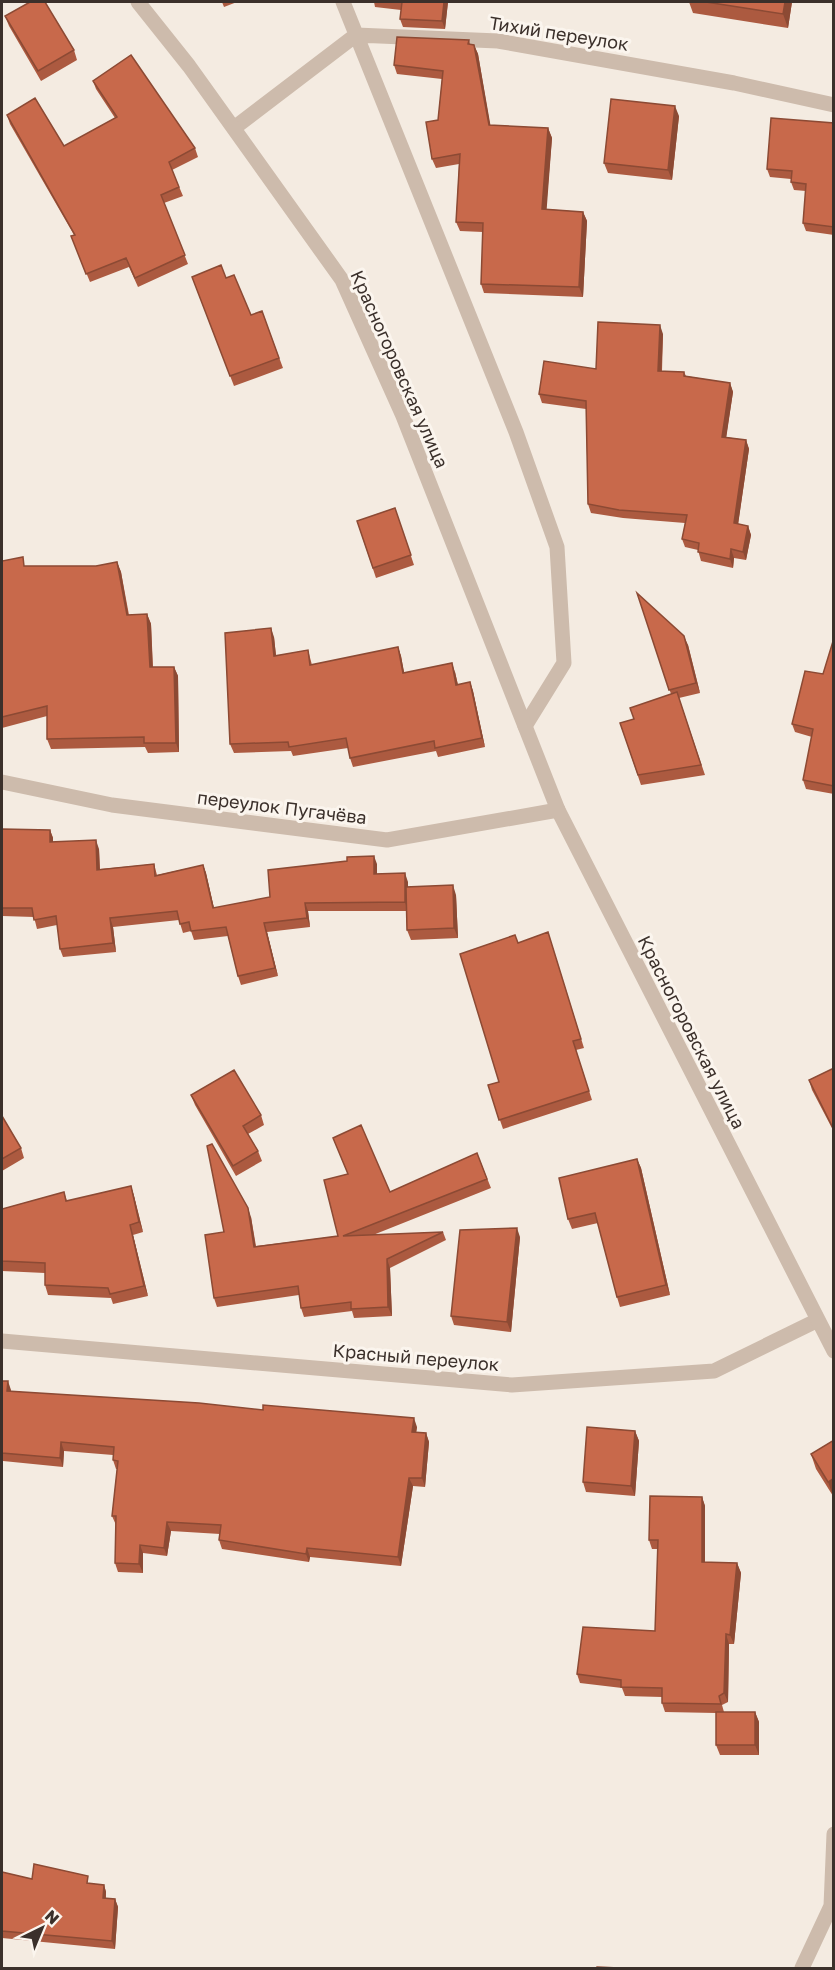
<svg xmlns="http://www.w3.org/2000/svg" width="835" height="1970" viewBox="0 0 835 1970" font-family="'Golos Text',sans-serif">
  <rect width="100%" height="100%" fill="#f4ebe1"/>
  <g fill="none" stroke-linecap="round" stroke-linejoin="round">
    <!-- minor -->
    <path stroke="#cdbbac" stroke-width="15" d="M343,2l173,430 41,115 7,116 -39,63
      M234,128l122,-93 142,6 236,42 100,22
      M2,782l110,23 275,35 171,-30
      M2,1341l510,44 202,-14 102,-50
      M802,1968l29,-62 3,-72"/>
    <!-- tertiary -->
    <path stroke="#cdbbac" stroke-width="15" d="M138,2l51,64 153,214 61,136 155,394 276,541"/>
  </g>
  <!-- wall -->
  <path fill="#ac5a40" d="M222,2h15l-13,5z
    M374,2h74l-3,27 -42,-2 -3,-8 1,-9 -26,-3z
    M689,2h103l-4,26 -95,-15z
    M5,16l69,34 3,10 -36,21 -32,-55z
    M469,40l1,4 4,1 4,9 12,71 58,3 4,10 -6,71 37,3 4,9 -4,76 -99,-4 -3,-9 2,-52 -23,-1 -4,-9 3,-58 -23,4 -4,-9 6,-39 4,-41 -45,-5 -3,-9z
    M93,81l102,67 3,9 -26,13 11,26 -19,7 24,61 -50,23 -9,-20 -39,15 -19,-46 3,-1 -64,-111 -3,-9 57,31 51,-28 -19,-29z
    M679,116l-7,64 -64,-7 -4,-10z
    M834,123v112l-28,-4 -3,-8 3,-32 -12,-1 -3,-8v-3l-21,-2 -3,-8z
    M192,277l34,1 25,37 11,-4 21,57 -49,18z
    M663,334l-1,37 22,1 2,4 44,7 3,9 -7,45 20,3 3,9 -11,75 10,2 3,9 -5,25 -12,-2 -1,10 -32,-7 -3,-11 -13,-3 -3,-8 3,-16 -62,-5 -32,-5 -3,-9 -2,-95 -44,-6 -3,-9 57,-25z
    M395,508l19,57 -38,13 -19,-57z
    M117,562l4,10 8,43 18,-1 4,10 2,43h21l4,9 1,76 -31,1 -3,-6 -94,2 -4,-10v-23l-45,12v-104l24,-58h70z
    M637,593l51,52 12,48 -21,5 26,77 -64,10 -21,-62 14,-4 37,-25z
    M274,637l2,19 32,-6 4,15 86,-18 3,9 3,17 51,-1 3,13 12,-3 3,9 12,56 -47,10 -2,-6 -83,16 -3,-9 -2,-10 -55,8 -2,-5 -57,2 -4,-9z
    M834,638v156l-28,-5 -3,-9 9,-43 -17,-5 -3,-8 31,-50z
    M2,829l48,1 3,8v4l46,7 1,20 54,-5 3,11 46,-10 3,8 8,35 56,-11 107,-33v10l31,8v5l48,8 2,43 -47,2 -4,-10 -1,-19h-98l2,16 -43,5 11,44 -37,9 -3,-9 -10,-40 -34,4 -3,-9 -8,2 -4,-13 -66,7 3,25 -53,5 -3,-8 -3,-24 -20,4 -3,-12 -32,-1z
    M548,932l36,116 -8,2 16,50 -89,29 -15,-44 11,-3 19,-139z
    M834,1068v64l-22,-42 -3,-10z
    M191,1095l70,20 3,10 -16,9 10,17 4,10 -26,15 -41,-71z
    M2,1116l19,32 3,10 -22,13z
    M333,1138l57,54 87,-39 14,35 -118,47 70,-3 3,8 -56,28 2,48 -38,2 -2,-7 -48,6 -3,-9 -2,-13 -82,12 -3,-9 10,-66 27,-15 5,29 82,-10 10,-62z
    M637,1159l4,9 29,127 -50,12 -3,-10 -19,-74 -26,6 -4,-10z
    M131,1186l3,10 9,36 -10,3 15,61 -35,8 -2,-6 -63,-3 -3,-10v-12l-43,-2v-62l62,-17 3,9z
    M520,1237l-9,95 -57,-7 -3,-9z
    M2,1381l9,10 406,36 -1,5 10,1 3,9 -4,45 -12,-1 -12,80 -91,-9 -1,5 -87,-13 -3,-9 1,-6 -49,-3 -4,25 -24,-3v20l-25,-1 -3,-9 1,-38 -4,-9 5,-47h-1l-3,-9v-5l-49,-4 -1,16 -60,-6 -1,6z
    M635,1431l4,10 -4,55 -49,-4 -3,-10z
    M834,1440v55l-1,1 -17,-27 -5,-15z
    M702,1497l3,9v56l32,1 4,10 -7,71h-5l-1,58 -6,3 2,7h31l4,10v33h-39l-4,-10v-32l-51,-1 -3,-9v-6l-37,-1 -3,-8 -42,-5 -3,-9 78,-43 3,-82h-6l-3,-9z
    M2,1872l30,7 72,6 2,7v6l9,1 3,8 -3,42 -113,-11z"/>
  <!-- shaded-wall -->
  <path fill="#8c4a34" d="M444,2h4l-3,27 -3,-8z
    M785,2h7l-4,26 -5,-14z
    M474,45l4,9 14,80 -3,-9z
    M675,106l4,10 -7,64 -4,-10z
    M548,128l4,10 -6,80 -4,-9z
    M583,212l4,9 -4,76 -4,-10z
    M660,325l3,9 -2,46 -3,-9z
    M730,383l3,9 -8,54 -3,-9z
    M746,440l3,9 -12,83 -3,-9z
    M748,526l3,9 -5,25 -3,-8z
    M731,549l3,9 -1,10 -3,-9z
    M117,562l4,10 9,53 -3,-10z
    M147,614l4,10 2,53 -3,-10z
    M271,628l3,9 3,28 -3,-9z
    M684,636l4,9 12,48 -4,-10z
    M398,647l3,9 5,26 -3,-9z
    M452,663l3,9 5,22 -4,-9z
    M174,667l4,9 1,76 -3,-9z
    M470,682l3,9 12,56 -3,-9z
    M50,830l3,8v13l-3,-9z
    M96,840l3,9 1,29 -3,-8z
    M374,856l3,8v18l-3,-8z
    M203,865l3,8 10,44 -3,-9z
    M405,873l3,9v29l-3,-9z
    M453,885l3,10 2,43 -4,-10z
    M305,903l3,8 2,16 -3,-9z
    M110,918l3,9 3,25 -3,-9z
    M264,923l3,9 11,44 -3,-8z
    M637,1159l4,9 29,127 -4,-10z
    M131,1186l3,10 9,36 -4,-10z
    M248,1208l3,9 6,39 -3,-9z
    M130,1225l3,10 15,61 -4,-10z
    M517,1228l3,9 -9,95 -4,-10z
    M387,1259l3,9 2,48 -4,-9z
    M8,1381l3,9 -1,9 -3,-8z
    M414,1418l3,9 -2,14 -3,-9z
    M635,1431l4,10 -4,55 -4,-10z
    M426,1433l3,9 -4,45 -3,-9z
    M61,1442l3,9 -1,16 -3,-9z
    M409,1478l4,8 -12,80 -3,-9z
    M834,1478v17l-1,1 -5,-14z
    M702,1497l3,9v65l-3,-9z
    M167,1522l4,9 -4,25 -3,-8z
    M140,1545l3,8v20l-4,-9z
    M307,1548l3,9 -1,5 -3,-8z
    M737,1563l4,10 -7,71 -4,-9z
    M726,1634l3,10 -1,58 -4,-9z
    M755,1712l4,10v33l-4,-10z
    M104,1885l2,7 -1,13 -2,-7z
    M115,1899l3,8 -3,42 -3,-8z"/>
  <!-- building -->
  <path fill="#c8694b" stroke="#8c4a34" stroke-width="1.5" d="M30,2h15l29,48 -36,21 -33,-55z
    M399,2h45l-2,19 -42,-2 2,-17z
    M706,2h79l-2,12z
    M397,37l72,3 -1,4 6,1 15,80 59,3 -6,81 41,3 -4,75 -98,-3 2,-61 -27,-1 4,-68 -28,5 -6,-37 12,-2 5,-49 -49,-6z
    M131,55l64,93 -26,14 10,25 -18,8 24,60 -50,23 -9,-20 -40,16 -15,-38 4,-1 -68,-120 28,-17 29,48 53,-29 -24,-36z
    M611,99l64,7 -7,64 -64,-7z
    M771,118l63,5v104l-31,-4 3,-39 -15,-2 1,-11 -25,-2z
    M221,265l5,13 8,-3 17,40 11,-4 17,47 -49,18 -38,-99z
    M598,322l62,3 -2,46 26,1v4l46,7 -8,54 24,3 -12,83 14,3 -5,26 -12,-3 -1,10 -32,-7 1,-9 -17,-4 5,-24 -68,-5 -31,-6 -2,-103 -47,-7 5,-33 52,8z
    M395,508l16,47 -38,13 -16,-47z
    M23,557l1,9h72l21,-4 10,53 20,-1 3,53h24l2,76h-32v-6l-97,2v-33l-45,11v-156z
    M637,593l47,43 12,47 -27,7z
    M271,628l3,28 34,-6 2,15 88,-18 5,26 49,-10 4,22 14,-3 12,56 -47,10 -1,-7 -84,17 -4,-20 -57,9 -1,-5 -58,2 -5,-111z
    M834,638v148l-31,-6 10,-51 -21,-5 13,-53 18,3z
    M677,692l24,73 -63,10 -18,-52 14,-4 -4,-11z
    M2,829l48,1v12l46,-2 1,30 57,-6 1,12 48,-11 10,43 57,-11 -2,-27 79,-9v-4l27,-1v18l31,-1v29l-100,1 2,15 -43,5 11,45 -37,8 -12,-49 -35,4 -2,-9 -9,2 -3,-13 -67,7 3,25 -53,6 -4,-33 -22,4 -2,-12h-30z
    M453,885l1,43 -47,2 -1,-43z
    M548,932l33,107 -8,2 16,50 -90,29 -11,-35 11,-3 -39,-128 55,-19 3,8z
    M834,1068v62l-25,-50z
    M234,1070l27,45 -18,11 15,25 -25,15 -42,-71z
    M2,1116l19,32 -19,11z
    M361,1125l29,67 87,-39 10,26 -144,57 100,-4 -56,27 1,48 -37,2v-7l-50,6 -3,-22 -84,12 -9,-63 19,-3 -17,-86 5,-2 36,64 6,39 84,-11 -14,-56 24,-6 -15,-36z
    M637,1159l29,126 -49,12 -22,-84 -27,6 -9,-41z
    M131,1186l8,36 -9,3 14,61 -34,8 -2,-6 -63,-3v-22l-43,-2v-52l62,-17 2,9z
    M517,1228l-10,94 -56,-6 9,-86z
    M2,1381h6l-1,10 192,12 64,7v-5l151,13 -2,14 14,1 -4,45h-13l-11,79 -91,-9 -1,6 -87,-14 2,-15 -54,-3 -3,26 -24,-3 -1,19 -24,-1 1,-47h-4l6,-55 -5,-1 1,-13 -53,-5 -1,16 -58,-5z
    M587,1427l48,4 -4,55 -48,-4z
    M834,1440v38l-6,4 -17,-28z
    M650,1496l52,1v65l35,1 -7,72 -4,-1 -2,59 -5,3 2,8 -59,-1v-15l-41,-1v-7l-44,-6 6,-47 72,4 3,-91h-9z
    M716,1712h39v33h-39z
    M34,1864l54,12 -1,7 17,2 -1,13 12,1 -3,42 -110,-10v-59l30,7z
    M597,1967l22,1h-23z"/>
  <g text-anchor="middle" dominant-baseline="central" stroke-width="6" stroke-linejoin="round" paint-order="stroke">
    <!-- street labels -->
    <g font-size="18" fill="#3b302b" stroke="#fbf5ee">
      <text transform="translate(559 33) rotate(9)">Тихий переулок</text>
      <text transform="translate(400 369) rotate(66)">Красногоровская улица</text>
      <text transform="translate(282 807) rotate(7)">переулок Пугачёва</text>
      <text transform="translate(692 1032) rotate(63)">Красногоровская улица</text>
      <text transform="translate(416 1357) rotate(5)">Красный переулок</text>
    </g>
  </g>
  <!-- border -->
  <rect width="835" height="1970" fill="none" stroke="#3b302b" stroke-width="6"/>
  <!-- north arrow -->
  <g transform="translate(42 1928) rotate(43)" stroke="#fbf5ee" stroke-width="4.5" paint-order="stroke">
  <path d="M0-4.5L10 22L0 15L-10 22Z" fill="#3b302b"/>
  <text y="-9" font-size="16" font-weight="bold" text-anchor="middle" fill="#3b302b">N</text>
  </g>
</svg>
